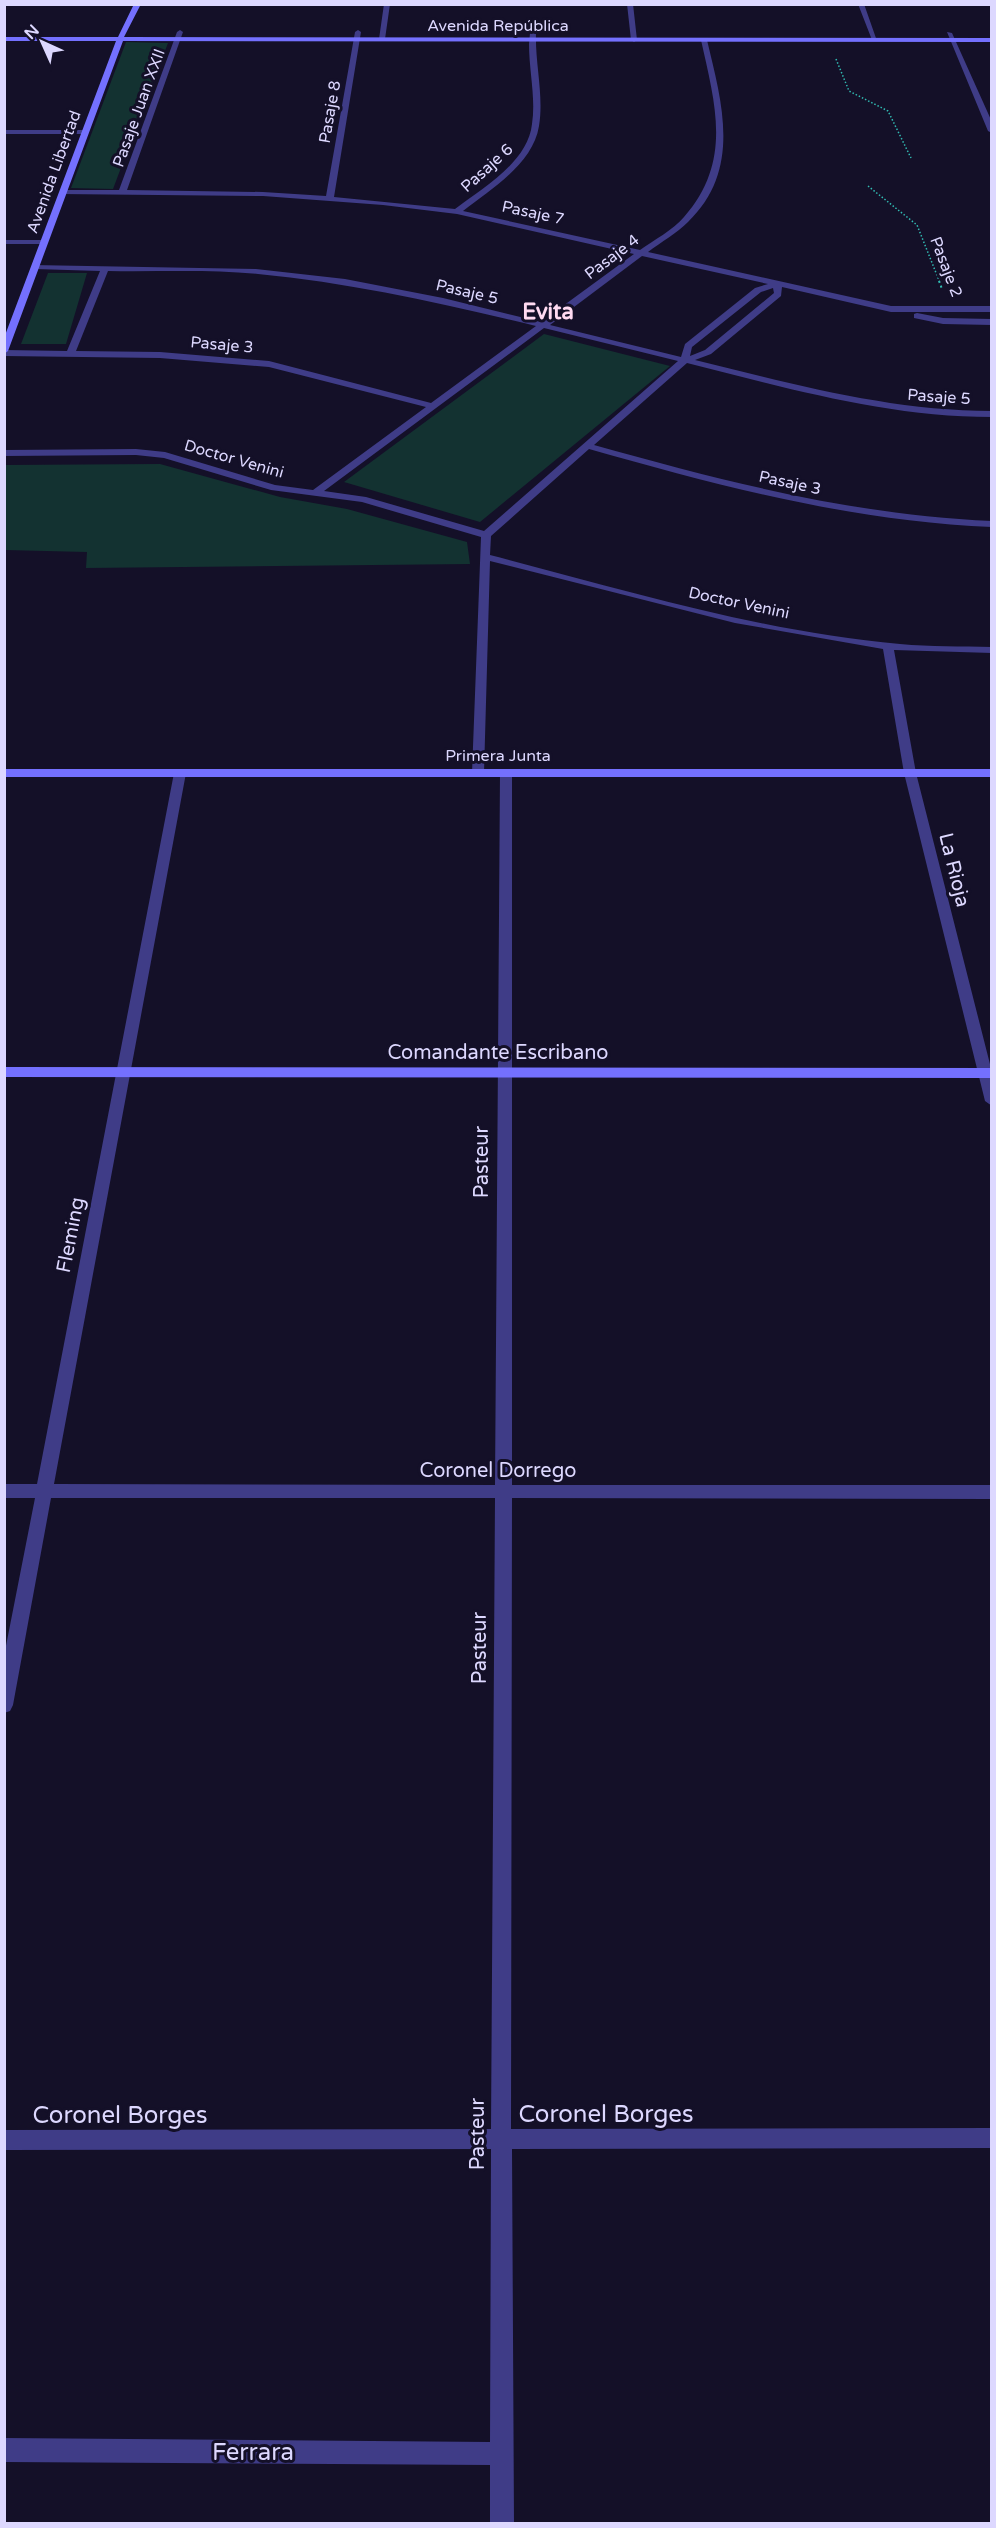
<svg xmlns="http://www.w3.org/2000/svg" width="996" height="2528" viewBox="0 0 996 2528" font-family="'Varela Round',sans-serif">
  <rect width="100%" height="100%" fill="#141028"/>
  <!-- green -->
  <path fill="#133231" d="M126,42l42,1 -55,146 -42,-1z
    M48,273h39l-21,71h-45z
    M544,334l126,32 -190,156 -136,-40z
    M160,464l120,33 67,12 120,33 3,22 -384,4 1,-16 -82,-2v-85z"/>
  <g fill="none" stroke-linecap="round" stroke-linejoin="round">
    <!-- path-far1 -->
    <path stroke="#31bab2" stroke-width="1.5" stroke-dasharray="1.5 2" stroke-linecap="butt" d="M836,59l13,32 39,20 23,47
      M868,186l49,39 23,58"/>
    <!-- path -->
    <path stroke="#31bab2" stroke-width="2" stroke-dasharray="2 3" stroke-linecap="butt" d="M939,281l3,8"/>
    <!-- street -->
    <path fill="#3f3c87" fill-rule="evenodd" d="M384,4h6l-5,35 -3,2 -3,-2z
      M627,4h6l4,36 -3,2 -3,-2z
      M858,4h6l13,37 -5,-1z
      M180,30l3,2 -56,158 136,2 63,4 29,-164 3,-2 3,2 -27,165 121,12c28,-21 73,-47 77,-85 4,-26 -3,-53 -3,-80l1,-11 3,-2 3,2c-1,31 8,63 3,93 -6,38 -48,63 -76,85l177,39c14,-10 33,-20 44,-33 49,-56 31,-113 17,-177l3,-2 3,2c15,63 35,130 -19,182 -11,11 -27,20 -40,30l243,54h101v6h-101l-109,-25 -1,9 -70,58 -16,6c98,24 195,51 297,51v6c-105,0 -205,-29 -305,-54l-93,82c133,37 259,70 398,76v6c-140,-6 -269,-40 -403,-78l-98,87 -1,19c135,35 272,77 410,89 31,3 61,2 92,3v6l-98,-3 22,123 76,299v34l-7,-5 -81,-328 -21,-124 -148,-26 -245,-62 -6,212 -6,4 -6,-4 9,-236 -119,-35 -91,-12 -107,-32 -28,-3 -132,1v-6l132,-1 29,3 110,33 38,5 113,-83 -157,-40 -109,-9 -156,-2v-6l63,1 33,-80 -65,-2h-3v-4l224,4 89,10 98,19 98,24 93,-68 -177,-40 -74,-9 -120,-9 -204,-2 3,-4h57l58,-158zM642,256l126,28 -13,4 -70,56 -4,13 -131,-32zM108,271c50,1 101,-2 150,3 95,9 186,30 278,52l-105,77 -162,-42 -109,-9 -84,-1zM773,288l1,5 -69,57 -15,6 2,-9 69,-55zM544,328l134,33 -194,170 -118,-34 -42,-6z
      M947,32l5,1 40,89v11l-4,-2z
      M4,130h81l4,2 -4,2h-81z
      M4,240h40l4,2 -4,2h-40z
      M917,313l26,5 49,1v6l-49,-1 -29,-6v-4z
      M180,769l6,4 -132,711 441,1 5,-712 6,-4 6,4v712h480v14l-480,-1 -1,631 481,-1v20l-480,1 2,375h-24v-59l-486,-3v-24l486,4 1,-293 -487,1v-20l487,-1 4,-631h-444l-38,207 -3,6 -6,2v-57l31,-158h-31v-14h33l137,-711z"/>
    <!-- secondary -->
    <path fill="#7470fe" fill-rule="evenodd" d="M134,4h7l-17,33 868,1v4l-869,-1 -115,310 -4,3v-16l112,-297h-112v-4h114z
      M4,769h988v8h-988z
      M4,1067l988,1v10l-988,-1z"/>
  </g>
  <g text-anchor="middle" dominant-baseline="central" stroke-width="6" stroke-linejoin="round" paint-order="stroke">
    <!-- far-street labels -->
    <g font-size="16" fill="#ddd8ff" stroke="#141028">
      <text x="498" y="26">Avenida República</text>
      <text transform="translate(139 108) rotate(-70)">Pasaje Juan XXII</text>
      <text transform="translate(330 112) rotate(-80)">Pasaje 8</text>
      <text transform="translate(487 168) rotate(-42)">Pasaje 6</text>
      <text transform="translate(54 172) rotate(-70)">Avenida Libertad</text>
      <text transform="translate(533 213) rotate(12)">Pasaje 7</text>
      <text transform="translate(612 257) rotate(-37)">Pasaje 4</text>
      <text transform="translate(946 267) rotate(69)">Pasaje 2</text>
      <text transform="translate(467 292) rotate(13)">Pasaje 5</text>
      <text transform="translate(222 345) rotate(5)">Pasaje 3</text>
      <text transform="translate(939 397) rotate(4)">Pasaje 5</text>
      <text transform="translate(234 459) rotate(16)">Doctor Venini</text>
      <text transform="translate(790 483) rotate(12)">Pasaje 3</text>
      <text transform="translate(739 603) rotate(12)">Doctor Venini</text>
      <text x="498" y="756">Primera Junta</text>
    </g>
    <!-- street labels -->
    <g font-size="20" fill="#ddd8ff" stroke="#141028">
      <text transform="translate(954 870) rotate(76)">La Rioja</text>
      <text x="498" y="1053">Comandante Escribano</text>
      <text transform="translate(482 1162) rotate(-90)">Pasteur</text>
      <text transform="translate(71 1235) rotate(-79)">Fleming</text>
      <text x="498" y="1471">Coronel Dorrego</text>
      <text transform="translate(480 1648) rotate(-90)">Pasteur</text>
      <text transform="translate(478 2134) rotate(-90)">Pasteur</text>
    </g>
    <!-- far-district labels -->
    <g font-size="22" font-weight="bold" fill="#ffdaf1" stroke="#141028">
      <text x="548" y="312">Evita</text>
    </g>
    <!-- near-street labels -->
    <g font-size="24" fill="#ddd8ff" stroke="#141028">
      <text x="606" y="2114">Coronel Borges</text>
      <text x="120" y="2115">Coronel Borges</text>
      <text x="253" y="2452">Ferrara</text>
    </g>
  </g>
  <!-- border -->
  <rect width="996" height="2528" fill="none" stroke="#ddd8ff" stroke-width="12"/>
  <!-- north arrow -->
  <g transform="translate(42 42) rotate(315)" stroke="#141028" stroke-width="4.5" paint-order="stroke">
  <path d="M0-4.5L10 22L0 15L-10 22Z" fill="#ddd8ff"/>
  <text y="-9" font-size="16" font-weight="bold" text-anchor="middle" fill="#ddd8ff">N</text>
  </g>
</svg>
